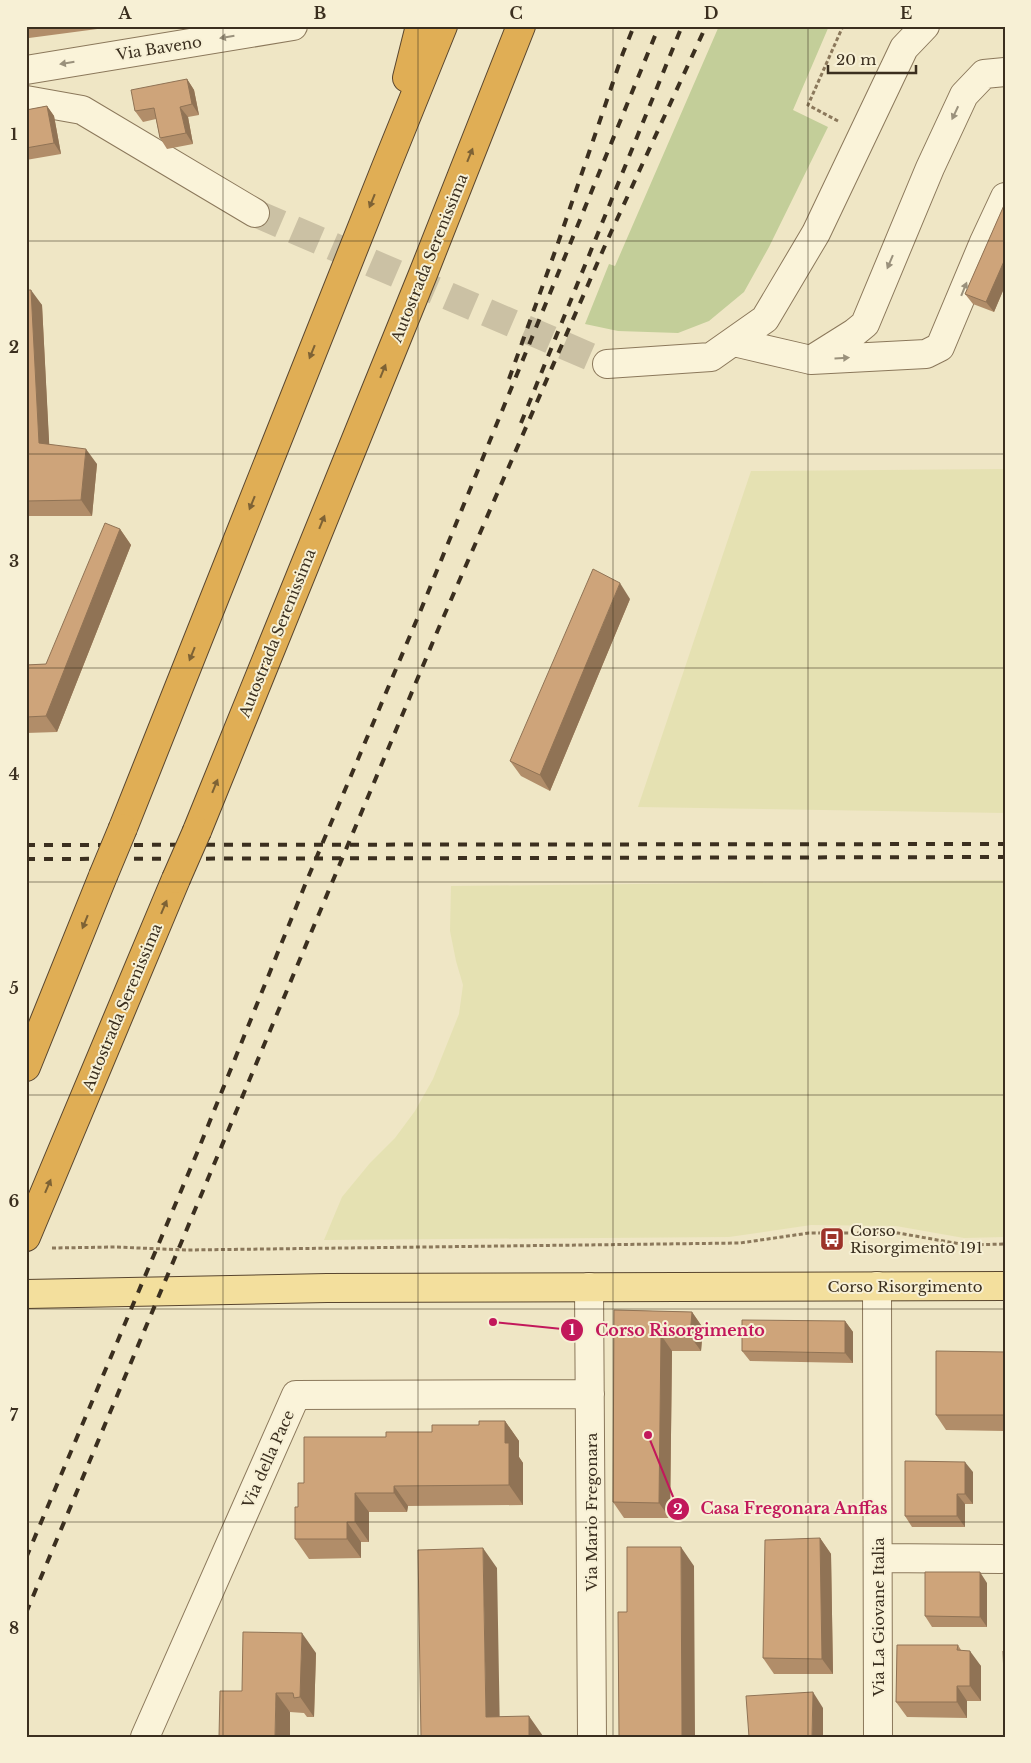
<svg xmlns="http://www.w3.org/2000/svg" width="1031" height="1763" viewBox="0 0 1031 1763" font-family="'Libre Baskerville',serif">
  <rect width="100%" height="100%" fill="#efe6c5"/>
  <!-- farmland -->
  <path fill="#e5e1b2" d="M1005,469v344l-367,-6 113,-336z
    M1005,880v357l-41,1 -68,-12 -85,-1 -82,12 -405,3 18,-43 28,-34 25,-25 20,-27 18,-32 26,-65 4,-29 -7,-24 -6,-30 1,-45z"/>
  <!-- green -->
  <path fill="#c3ce99" d="M719,26h110l-36,84 35,17 -59,120 -25,45 -35,29 -31,12 -60,-2 -33,-7 24,-60 6,2z"/>
  <g fill="none" stroke-linecap="round" stroke-linejoin="round">
    <!-- minor-tunnel -->
    <path stroke="#cbc1a4" stroke-width="28" stroke-dasharray="28 14" stroke-linecap="butt" d="M255,213l352,151"/>
    <defs>
      <path id="minor" d="M26,70l267,-44
        M1005,72l-21,2 -20,21 -34,73 -65,156 -11,9 -43,27 115,-6 14,-7 44,-105 21,-45
        M26,100l56,10 173,103
        M734,342l77,18
        M607,364l104,-7 54,-38 51,-86 88,-185 21,-22
        M877,1286l1,451
        M589,1287l3,450
        M878,1558l123,1
        M145,1737l151,-342 294,-1"/>
      <path id="major" d="M26,1294l301,-6 678,-2"/>
      <path id="highway" d="M407,78l13,-52
        M123,828l263,-661 57,-141
        M197,831l226,-557 98,-248
        M26,1067l77,-191
        M26,1237l150,-358"/>
    </defs>
    <!-- minor casing -->
    <use href="#minor" stroke="#8b785b" stroke-width="30"/>
    <!-- major casing -->
    <use href="#major" stroke="#59462f" stroke-width="30"/>
    <!-- highway casing -->
    <use href="#highway" stroke="#59462f" stroke-width="30"/>
    <!-- path -->
    <path stroke="#8b785b" stroke-width="3" stroke-dasharray="4 2.5" stroke-linecap="butt" d="M838,121l-30,-16 35,-79
      M52,1248l63,-1 72,3 553,-7 69,-10h89l68,12 39,-1"/>
    <!-- minor -->
    <use href="#minor" stroke="#faf3d9" stroke-width="28"/>
    <!-- major -->
    <use href="#major" stroke="#f3df9d" stroke-width="28"/>
    <!-- highway -->
    <use href="#highway" stroke="#e0ae55" stroke-width="28"/>
    <!-- rail -->
    <path stroke="#3b2f1f" stroke-width="4" stroke-dasharray="9 9" stroke-linecap="butt" d="M509,379l48,-133 66,-193 11,-27
      M521,423l161,-397
      M26,845l979,-1
      M26,859l979,-2
      M26,1558l171,-405 110,-273 113,-268 239,-586
      M26,1613l414,-988 167,-384 99,-215"/>
    <defs>
      <path id="highway-bridge" d="M103,876l20,-48
        M176,879l21,-48"/>
    </defs>
    <!-- highway-bridge casing -->
    <use href="#highway-bridge" stroke="#59462f" stroke-width="30" stroke-linecap="butt"/>
    <!-- highway-bridge -->
    <use href="#highway-bridge" stroke="#e0ae55" stroke-width="28"/>
  </g>
  <!-- wall -->
  <path fill="#b18d69" d="M26,26h94l-91,12 -3,-5z
    M187,79l7,11 5,25 -11,2 5,27 -26,5 -7,-11 -4,-19 -13,3 -8,-11z
    M47,106l7,10 7,38 -35,6v-50z
    M1005,203v83l-11,26 -21,-8 -8,-10z
    M26,290l16,15 7,139 48,20 -5,52h-66z
    M120,529l11,16 -74,187 -31,1v-68l20,-1z
    M630,599l-80,192 -29,-15 -11,-15z
    M614,1310l78,2 11,16 -2,23h-29l-2,167h-46l-11,-16z
    M845,1321l8,11v31l-103,-2 -8,-10z
    M1005,1352v79l-59,-1 -10,-15z
    M505,1421l14,20v16l4,6v42l-115,1 -1,6h-38v30h-8v16l-52,1 -14,-20 3,-32 6,-24 82,-46 46,-5z
    M973,1472v32h-8v23h-53l-7,-11z
    M820,1538l11,16 2,120h-59l-11,-16z
    M987,1583v44h-55l-7,-11z
    M958,1645l3,5 20,16v35h-14v17l-60,-1 -11,-15z
    M316,1653l-2,64h-7l-3,-4 -14,-1 -48,-21z"/>
  <!-- shaded-wall -->
  <path fill="#907355" d="M187,79l7,11 5,25 -7,-11z
    M47,106l7,10 7,38 -7,-11z
    M180,107l8,10 5,27 -7,-11z
    M1005,259v27l-11,26 -8,-10z
    M31,290l11,15 8,154 -11,-16z
    M86,449l11,15 -5,52 -11,-16z
    M120,529l11,16 -74,187 -11,-16z
    M620,583l10,16 -80,192 -10,-16z
    M692,1312l11,16 -2,23 -11,-15z
    M845,1321l8,11v31l-8,-10z
    M661,1335l11,16 -2,167 -11,-15z
    M505,1421l14,20v16l4,6v42l-14,-20 -4,-42z
    M965,1462l8,10v32l-8,-10z
    M394,1486l14,20 -1,6 -13,-19z
    M355,1493l14,19v30l-14,-20z
    M957,1494l8,10v23l-8,-11z
    M347,1522l14,20v16l-14,-19z
    M820,1538l11,16 2,120 -11,-15z
    M681,1547l13,19 1,171h-13z
    M483,1548l14,20 3,168 -14,-19z
    M980,1572l7,11v44l-7,-10z
    M302,1633l14,20 -2,64 -14,-20z
    M970,1651l11,15v35l-11,-15z
    M957,1686l10,15v17l-10,-16z
    M813,1692l10,16v29h-11z
    M276,1693l14,19v25h-15z
    M529,1716l14,20v1h-14z"/>
  <!-- building -->
  <path fill="#cea47a" stroke="#907355" d="M187,79l5,25 -12,3 6,26 -26,5 -6,-30 -19,3 -4,-21z
    M47,106l7,37 -28,5v-38z
    M1005,203v56l-19,43 -21,-8z
    M26,290h5l8,153 47,6 -5,51 -55,1z
    M105,523l15,6 -74,187 -20,1v-52l20,-1z
    M593,569l27,14 -80,192 -30,-14z
    M614,1310l78,2 -2,24 -29,-1 -2,168 -46,-1z
    M742,1320l103,1v32l-103,-2z
    M936,1351l69,1v63h-69z
    M479,1421h26v22h4v42l-115,1v7h-39v29h-8v17h-52v-32h3v-24h6v-46h82v-5h46v-7h47z
    M905,1461l60,1v32h-8v22h-52z
    M820,1538l2,121 -59,-1 2,-118z
    M627,1547h54l1,190h-63l-1,-125h9z
    M483,1548l3,169 43,-1v21h-108l-3,-187z
    M925,1572h55v45l-55,-1z
    M243,1632l59,1 -2,64 -6,1 -1,-5h-17l-1,44h-56l1,-46h22z
    M897,1645h61l-1,5 13,1v35h-13v16h-61z
    M1003,1651h2v50z
    M813,1692l-1,45h-63l-3,-41z"/>
  <!-- one-way arrows -->
  <defs><path id="oneway-solid" d="M-6-.8H1V-3.2L6.5 0L1 3.2V.8H-6Z" transform="scale(1.25)"/></defs>
  <g fill="#9a917c">
    <use href="#oneway-solid" transform="translate(227 37) rotate(171)"/>
    <use href="#oneway-solid" transform="translate(67 63) rotate(171)"/>
    <use href="#oneway-solid" transform="translate(955 113) rotate(115)"/>
    <use href="#oneway-solid" transform="translate(890 262) rotate(113)"/>
    <use href="#oneway-solid" transform="translate(964 289) rotate(-68)"/>
    <use href="#oneway-solid" transform="translate(842 358) rotate(-3)"/>
  </g>
  <g fill="#7d6235">
    <use href="#oneway-solid" transform="translate(470 155) rotate(-68)"/>
    <use href="#oneway-solid" transform="translate(372 201) rotate(112)"/>
    <use href="#oneway-solid" transform="translate(312 352) rotate(112)"/>
    <use href="#oneway-solid" transform="translate(383 371) rotate(-68)"/>
    <use href="#oneway-solid" transform="translate(252 503) rotate(112)"/>
    <use href="#oneway-solid" transform="translate(322 522) rotate(-68)"/>
    <use href="#oneway-solid" transform="translate(192 654) rotate(112)"/>
    <use href="#oneway-solid" transform="translate(215 786) rotate(-68)"/>
    <use href="#oneway-solid" transform="translate(164 907) rotate(-67)"/>
    <use href="#oneway-solid" transform="translate(85 922) rotate(112)"/>
    <use href="#oneway-solid" transform="translate(48 1186) rotate(-67)"/>
  </g>
  <!-- grid -->
  <path fill="none" stroke="#3b2f1f" stroke-width="1" stroke-opacity="0.55" d="M223,26v1711M418,26v1711M613,26v1711M808,26v1711M26,241h979M26,454h979M26,668h979M26,882h979M26,1095h979M26,1309h979M26,1522h979"/>
  <!-- icons -->
  <defs>
    <symbol id="bus-square" viewBox="-11 -11 22 22"><rect x="-9" y="-9" width="18" height="18" rx="4" fill="#9c3229" stroke="#f7f0d5"/><path d="M-5-6H5V4H4V6H2V4H-2V6H-4V4H-5ZM-3.5-4V0h7V-4ZM-3.5 1.2v1.5H-2V1.2ZM2 1.2v1.5H3.5V1.2Z" fill="#fff"/></symbol>
  </defs>
  <g fill-rule="evenodd">
    <use href="#bus-square" x="818" y="1225" width="28" height="28"/>
  </g>
  <g text-anchor="middle" dominant-baseline="central" stroke-width="4" stroke-linejoin="round" paint-order="stroke">
    <!-- street labels -->
    <g font-size="15" fill="#3b2f1f" stroke="#f7f0d5">
      <text transform="translate(159 48) rotate(-9)">Via Baveno</text>
      <text transform="translate(429 258) rotate(-68)">Autostrada Serenissima</text>
      <text transform="translate(277 633) rotate(-68)">Autostrada Serenissima</text>
      <text transform="translate(122 1007) rotate(-67)">Autostrada Serenissima</text>
      <text x="905" y="1286">Corso Risorgimento</text>
      <text transform="translate(268 1459) rotate(-66)">Via della Pace</text>
      <text transform="translate(591 1512) rotate(-90)">Via Mario Fregonara</text>
      <text transform="translate(878 1617) rotate(-90)">Via La Giovane Italia</text>
    </g>
    <!-- poi labels -->
    <g font-size="15" fill="#3b2f1f" stroke="#f7f0d5" text-anchor="start">
      <text x="850" y="1230">Corso<tspan x="850" dy="17">Risorgimento 191</tspan></text>
    </g>
  </g>
  <!-- callouts -->
  <path fill="none" stroke="#c2185b" stroke-width="2" d="M493 1322L572 1330M648 1435L678 1509"/>
  <g fill="#c2185b" stroke="#f7f0d5" stroke-width="2">
    <circle cx="493" cy="1322" r="5"/>
    <circle cx="648" cy="1435" r="5"/>
    <circle cx="572" cy="1330" r="12"/>
    <circle cx="678" cy="1509" r="12"/>
  </g>
  <g font-size="15" text-anchor="middle" font-weight="bold" fill="#fff">
    <text x="572" y="1335">1</text>
    <text x="678" y="1514">2</text>
  </g>
  <g font-size="16" text-anchor="middle" font-weight="bold" fill="#c2185b" stroke="#f7f0d5" stroke-width="4" stroke-linejoin="round" paint-order="stroke">
    <text x="680" y="1336">Corso Risorgimento</text>
    <text x="794" y="1514">Casa Fregonara Anffas</text>
  </g>
  <!-- border -->
  <rect width="1031" height="1763" fill="none" stroke="#f7f0d5" stroke-width="55"/>
  <!-- scale -->
  <path d="M828 65v8h88v-8" fill="none" stroke="#3b2f1f" stroke-width="2.5"/>
  <text x="836" y="65" font-size="15" fill="#3b2f1f" stroke="#f7f0d5" stroke-width="4" paint-order="stroke">20 m</text>
  <rect x="28" y="28" width="976" height="1708" fill="none" stroke="#3b2f1f" stroke-width="2"/>
  <g font-size="16" text-anchor="middle" font-weight="bold" fill="#3b2f1f">
    <text x="125" y="19">A</text>
    <text x="320" y="19">B</text>
    <text x="516" y="19">C</text>
    <text x="711" y="19">D</text>
    <text x="906" y="19">E</text>
    <text x="14" y="140">1</text>
    <text x="14" y="353">2</text>
    <text x="14" y="567">3</text>
    <text x="14" y="780">4</text>
    <text x="14" y="994">5</text>
    <text x="14" y="1207">6</text>
    <text x="14" y="1421">7</text>
    <text x="14" y="1634">8</text>
  </g>
</svg>
